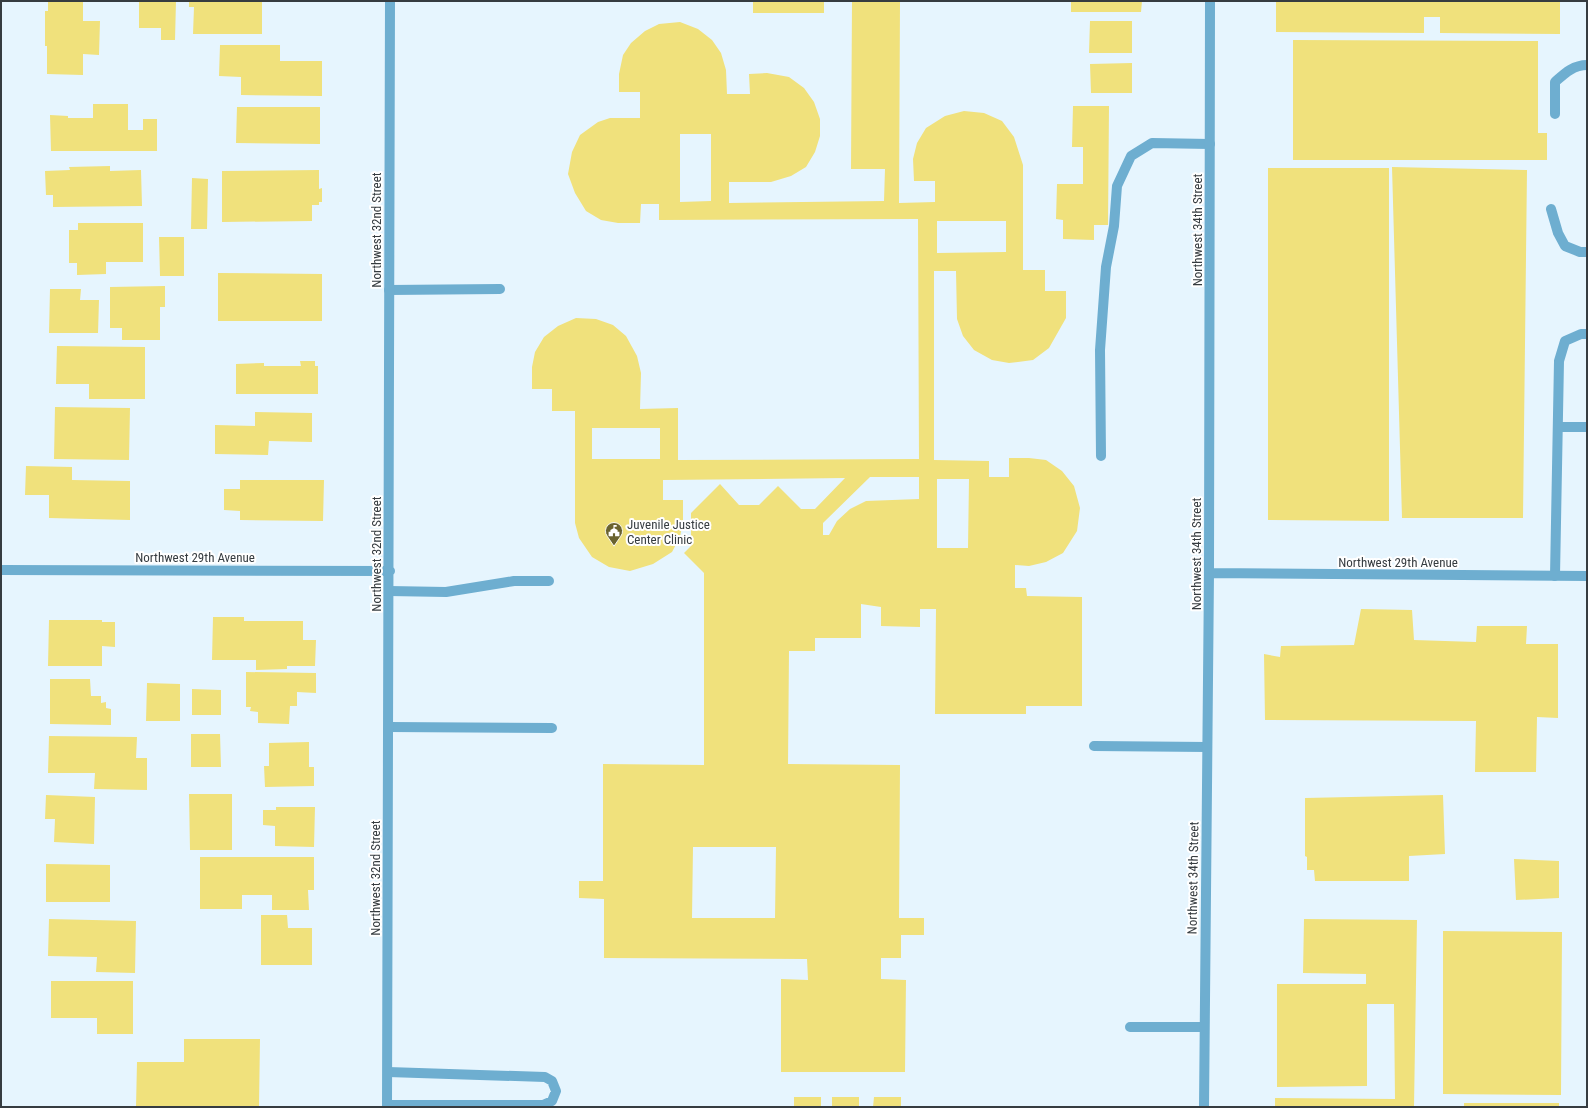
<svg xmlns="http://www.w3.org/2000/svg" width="1588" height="1108" viewBox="0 0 1588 1108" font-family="'Roboto Condensed',sans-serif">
  <rect width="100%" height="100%" fill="#e6f5fe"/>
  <!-- building -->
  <path fill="#f0e17c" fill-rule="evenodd" d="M48,1h35v20h17l-1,34 -16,-1v21l-36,-1v-28h-2v-35h3z
    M139,1h37l-1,39h-14v-12h-22z
    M189,1h73v33h-69l1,-27h-5z
    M753,1h71v12h-71z
    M852,1h48l-1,202 36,-1v-21h-21l-1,-22 4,-16 9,-15 19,-12 19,-5 20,2 18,8 12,16 9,28v105h22v21h21v27l-17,30 -16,12 -24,3 -17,-3 -18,-10 -11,-14 -6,-17 -1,-48h-22v189l55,1v16h20v-19h20l17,2 16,11 12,15 6,22 -3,23 -14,22 -17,9 -17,4 -14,-1v23h11l1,8 55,1v109h-56v8h-91l1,-105h-16v18l-39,-1v-19l-20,-3v34h-46v13h-26l-1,113 112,1 -1,153h25v17h-23v23h-20v21l25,1 -1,92h-124v-93l27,1 -1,-21 -203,-1v-59l-25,-1v-17h24v-117l101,1v-192l-20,-20 7,-7v-33l29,-29 19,21h20l19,-19 23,23h14l30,-31 -182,2v20h20v21l-3,16 -8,15 -19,12 -23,7 -21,-4 -17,-10 -13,-19 -4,-15v-112h-23v-22h-20v-22l3,-15 9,-15 14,-11 18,-8 20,1 17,6 13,11 11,20 4,17 -1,36 38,-1v52l241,-1 -1,-240 -259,1v-16h-18l-1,19h-22l-17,-3 -15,-9 -11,-18 -7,-19 4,-22 8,-17 18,-13 12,-4h30v-26h-21v-18l4,-19 8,-12 14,-12 14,-7 21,-2 18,7 14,11 9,13 5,17 1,24h23l-1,-20 18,-1 22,4 15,11 10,14 6,17v17l-5,16 -9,15 -15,9 -20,6h-42v21l155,-2 1,-32h-34zM680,134h31v67l-31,1zM937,221h69v31l-69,1zM592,428h68v31h-68zM870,477h49v22l-53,2 -16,8 -13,12 -8,14h-6v-12zM937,479h32l-1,69h-31zM693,847h83l-1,71h-83z
    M1071,1h71l-1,11h-70z
    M1276,1h284v33l-120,-1v-16h-16v16l-148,-1z
    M1090,21h42v32h-43z
    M1293,40l245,1v92h9v27h-254z
    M220,45h60v16h42v35l-81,-1v-18l-22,-1z
    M1132,63v30h-41l-1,-29z
    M93,104h35v26h15v-11h14v32h-106l-1,-36 18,1v2h25z
    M1073,106h36l-1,119h-14v15l-31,-1v-19l-7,-1 1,-35h26v-37h-11z
    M237,107h83v37l-84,-1z
    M110,166v5l31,-1 1,36 -89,1v-12h-7l-1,-24 25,-1 -1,-3z
    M1392,167l135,3 -4,348h-121z
    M1268,168h121v353l-121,-1z
    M319,170v19l3,-1v14h-3v3h-7v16l-90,1v-51z
    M192,178l16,1 -1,50h-16z
    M78,223h65v39h-37v12l-29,1v-12h-8v-33h9z
    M159,237h25v39h-24z
    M218,273l104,1v47h-104z
    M165,286v21h-5v33h-38v-12h-12v-41z
    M50,289h31l-1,11h19l-1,33h-49z
    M57,346l88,1v52h-56v-15h-33z
    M300,361h15v5h3v28h-82v-30l28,-1v3h37z
    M55,407l75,1 -1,52 -75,-1z
    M255,412l57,1v29l-43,-1 -1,14 -53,-1v-29l40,1z
    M26,466l46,1v13l58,1v39l-81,-2v-23h-24z
    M240,480h84l-1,41 -83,-1v-9l-16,-1v-21h16z
    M1361,609l51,1 2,30 62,2 1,-16h50l-1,18h32v74l-21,-1 -1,55h-61l1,-51 -211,-1 -1,-66 16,3 1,-11 73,-1z
    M213,617h31v4h59v19h13l-1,26h-28v3l-31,1v-10h-44z
    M49,620h53v2h13v25l-13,-1v20h-54z
    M246,672l70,1v20l-19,-1v14h-7l-1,18 -31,-1v-11l-8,-1 1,-4h-5z
    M50,679h40l1,17h10v7l5,-1v6l5,1v16l-61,-1z
    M147,683l33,1v37h-34z
    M192,689l29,1v25h-29z
    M191,734h29l1,33h-30z
    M49,736l88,1 -1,21h11v32l-53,-1 1,-16h-47z
    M309,742v25h5v19l-49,1 -1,-21h5v-23z
    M189,794h43v56h-42z
    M46,795l49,2 -1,47 -40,-2 1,-23h-10z
    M1443,795l2,59 -36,2v25h-94l-1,-11h-7v-13l-2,-1v-58z
    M276,807h39l-1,40 -39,-1v-20l-12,-1v-15h13z
    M200,857h114v33h-6l1,20h-37v-15h-30v14h-42z
    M1514,859l45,2v37l-43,2z
    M46,864l64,1v37h-64z
    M261,915h26l1,13h24v37h-51z
    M49,919l87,2 -1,52 -39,-1 1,-15 -49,-1z
    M1304,919l113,1 -3,187h-139v-9l120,1 -1,-95h-27v82l-90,1v-103h89v-10l-63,-1z
    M1443,931l119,1 -1,163 -118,-1z
    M51,981h82v53h-36v-16h-46z
    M184,1039h76l-1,68h-123l1,-45h47z
    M794,1097h27v10h-27z
    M832,1097h27v10h-27z
    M874,1097h27v10h-28z
    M1464,1103h95v4h-95z"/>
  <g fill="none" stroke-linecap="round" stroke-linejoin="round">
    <!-- service -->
    <path stroke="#6eaed0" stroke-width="10" d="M1555,114v-32c9,-8 18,-17 32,-17
      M1551,209l7,24 7,13 15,6h7
      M389,290l111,-1
      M1558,427h29
      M1101,456l-1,-106 6,-83 8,-41 3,-40 14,-30 21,-13 58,1
      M1555,576l4,-215 6,-20 16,-7h6
      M389,591l57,1 68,-11h35
      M389,727l163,1
      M1094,746l113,1
      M1130,1027h74
      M387,1105h156l9,-4 4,-10 -4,-10 -7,-4 -157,-5"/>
    <!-- minor -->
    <path stroke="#6eaed0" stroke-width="10" d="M1,570l389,1
      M1209,573l378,3
      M387,1107l3,-1106
      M1204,1107l5,-534 1,-572"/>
  </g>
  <!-- icons -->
  <defs>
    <symbol id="civic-pin" viewBox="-11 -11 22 30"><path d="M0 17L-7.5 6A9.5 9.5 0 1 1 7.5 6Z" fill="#6a632f" stroke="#fff"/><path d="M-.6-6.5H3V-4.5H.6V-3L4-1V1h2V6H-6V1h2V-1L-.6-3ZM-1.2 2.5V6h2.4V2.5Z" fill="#fff"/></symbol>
  </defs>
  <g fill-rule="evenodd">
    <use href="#civic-pin" x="604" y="521" width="20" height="27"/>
  </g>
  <g text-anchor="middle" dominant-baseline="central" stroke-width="4" stroke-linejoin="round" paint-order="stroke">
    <!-- street labels -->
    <g font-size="13" fill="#363c40" stroke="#fff">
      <text transform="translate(376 230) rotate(-90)">Northwest 32nd Street</text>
      <text transform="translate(1197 230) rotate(-90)">Northwest 34th Street</text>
      <text transform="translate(376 554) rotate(-90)">Northwest 32nd Street</text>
      <text transform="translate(1196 554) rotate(-90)">Northwest 34th Street</text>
      <text x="195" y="557">Northwest 29th Avenue</text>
      <text x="1398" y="562">Northwest 29th Avenue</text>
      <text transform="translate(375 878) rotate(-90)">Northwest 32nd Street</text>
      <text transform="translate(1193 878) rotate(-89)">Northwest 34th Street</text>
    </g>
    <!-- poi labels -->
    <g font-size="13" fill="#363c40" stroke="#fff" text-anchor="start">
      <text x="627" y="524">Juvenile Justice<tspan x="627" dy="15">Center Clinic</tspan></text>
    </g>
  </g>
  <!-- border -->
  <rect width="1588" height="1108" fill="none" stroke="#363c40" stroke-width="4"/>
</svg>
